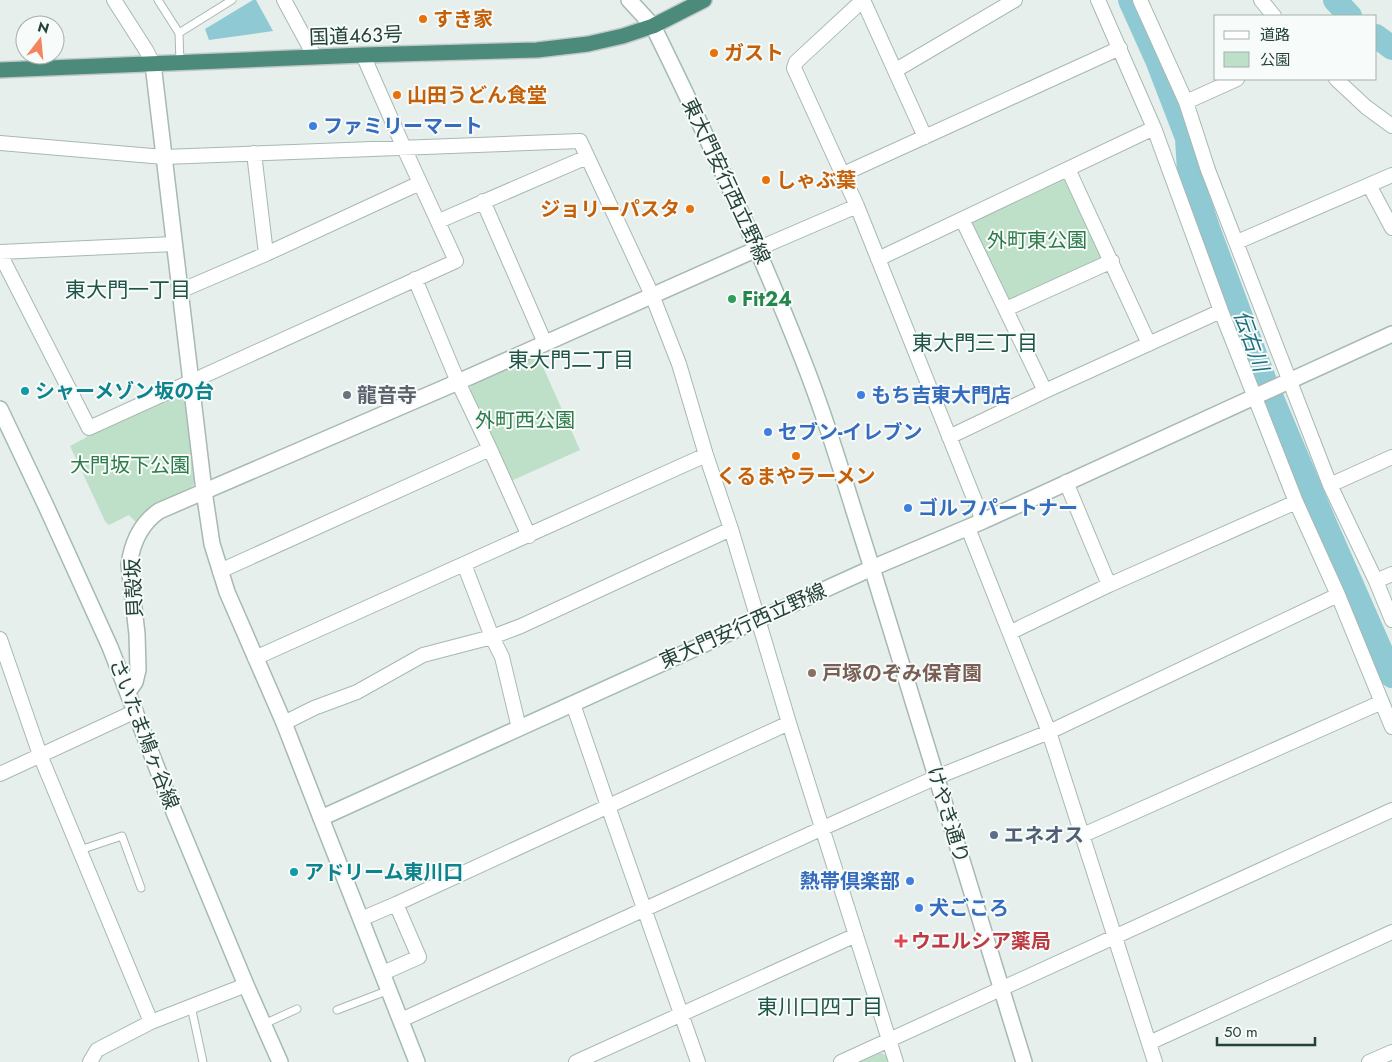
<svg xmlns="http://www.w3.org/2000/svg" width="1392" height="1062" viewBox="0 0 1392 1062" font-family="Jost,'Noto Sans JP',sans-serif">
  <rect width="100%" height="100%" fill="#e6efeb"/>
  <!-- green -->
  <path fill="#bfe0c8" d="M1062,177l5,2 36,78 -2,6 -91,41 -40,-81 2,-6z
    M534,356l5,2 41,92 -69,31 -41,-92 2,-5z
    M179,393l5,2 11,88 -3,4 -37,18 -19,17 -7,-7 -20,10 -4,-4 -35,-75 17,-9 -1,-3z
    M878,1051l9,5 2,6h-34z"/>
  <!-- water -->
  <path fill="#8ec9d4" d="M253,0h3l17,31 -64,9 -4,-11z"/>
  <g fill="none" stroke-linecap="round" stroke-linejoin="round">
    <!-- river -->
    <path stroke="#8ec9d4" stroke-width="24" d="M1130,0l27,60 30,78 2,33 20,60 57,153 60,142 66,150
      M1335,0l15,16
      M1376,36l16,12"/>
    <defs>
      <path id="service" d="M158,0l21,33 1,30
        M179,33l53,-33
        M80,850l42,-14 19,52
        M191,1006l12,56
        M337,1010l52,-20
        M264,1024l33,-15"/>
      <path id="minor" d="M114,0l32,50 7,14
        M284,0l31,57
        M863,0l-67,62 -2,6 63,138 126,315
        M863,0l62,137
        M1098,0l56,128 67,183 75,191 42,93 54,132
        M1140,0l46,102 22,68 122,315 46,96 16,39
        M1261,0l13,16
        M896,70l119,-70
        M1336,79l30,28 26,19
        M1186,102l51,-23
        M0,143l164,14 416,-16 72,154 27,69 27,91 25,74 58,194 107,339
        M254,153l12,101
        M1068,169l81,175
        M841,175l279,-127
        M1369,185l23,43
        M483,201l62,142
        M962,219l83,172
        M439,221l148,-64
        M1237,242l155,-67
        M757,249l100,-43
        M0,252l174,-8
        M0,254l89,174 367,-167 -52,-113 -41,-93
        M878,259l276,-131
        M415,279l43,103 32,67 39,87
        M180,291l86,-37 154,-71
        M1006,309l106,-48
        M949,437l96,-46 176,-80
        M1066,482l43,103
        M1330,485l62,-28
        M968,528l81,204 106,330
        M464,564l28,73 10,20 17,71
        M220,571l270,-122
        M1376,581l16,-7
        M1011,632l98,-47 187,-83
        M0,639l40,116 111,267
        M255,658l451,-203
        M573,704l35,102 90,256
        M284,723l30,-15 43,-16 66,-37 69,-18 29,-11 210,-97
        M0,774l136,-63
        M1083,835l299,-133
        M361,919l35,-15 393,-181
        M383,973l36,-16 -23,-53
        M401,1020l422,-192 114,-51 112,-45 289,-137
        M1149,1043l243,-111
        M90,1062l7,-12 54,-28 95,-37
        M576,1062l280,-127
        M841,1062l551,-252
        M1369,1062l23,-10"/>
      <path id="tertiary" d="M629,0l24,26
        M153,64l51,427 8,53 15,48 57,131 37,95
        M128,692l7,-10 3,-12 -1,-36 -8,-69c3,-22 11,-41 30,-54l299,-129 299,-133
        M1024,1062l-152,-494 111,-47 409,-187"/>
      <path id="secondary" d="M0,409l46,97 64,141 64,165 72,173 34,77
        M417,1062l-96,-244 551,-250c-23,-71 -43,-143 -71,-213 -44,-112 -95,-221 -148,-329"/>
      <path id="trunk" d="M0,70l363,-15 174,-5 51,-6 35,-8 30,-10 51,-26"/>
    </defs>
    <!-- service casing -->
    <use href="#service" stroke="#a8b8b2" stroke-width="9"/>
    <!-- minor casing -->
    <use href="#minor" stroke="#a8b8b2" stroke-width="16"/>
    <!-- tertiary casing -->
    <use href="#tertiary" stroke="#a8b8b2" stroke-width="18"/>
    <!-- secondary casing -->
    <use href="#secondary" stroke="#a4bbb3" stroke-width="18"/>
    <!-- trunk casing -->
    <use href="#trunk" stroke="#c2cac8" stroke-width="18"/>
    <!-- service -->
    <use href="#service" stroke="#fff" stroke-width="7"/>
    <!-- minor -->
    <use href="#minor" stroke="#fff" stroke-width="14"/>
    <!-- tertiary -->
    <use href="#tertiary" stroke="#fff" stroke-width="15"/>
    <!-- secondary -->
    <use href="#secondary" stroke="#fff" stroke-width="15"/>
    <!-- trunk -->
    <use href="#trunk" stroke="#4c8a7c" stroke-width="15"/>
  </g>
  <!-- markers -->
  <g fill="#e8710a" stroke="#f7fbf9" stroke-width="2">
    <circle cx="423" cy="19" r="5"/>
    <circle cx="714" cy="53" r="5"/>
    <circle cx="397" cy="95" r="5"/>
    <circle cx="766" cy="180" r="5"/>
    <circle cx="690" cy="209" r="5"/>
    <circle cx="796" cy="456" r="5"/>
  </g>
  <g fill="#3f7fe0" stroke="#f7fbf9" stroke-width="2">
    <circle cx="313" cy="126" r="5"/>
    <circle cx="861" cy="395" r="5"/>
    <circle cx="768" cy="432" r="5"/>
    <circle cx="908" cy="508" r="5"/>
    <circle cx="910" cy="881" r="5"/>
    <circle cx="919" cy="908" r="5"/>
  </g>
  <circle fill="#2e9e5b" stroke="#f7fbf9" stroke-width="2" cx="732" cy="299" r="5"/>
  <g fill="#0f9aa8" stroke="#f7fbf9" stroke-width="2">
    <circle cx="25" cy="391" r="5"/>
    <circle cx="294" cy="872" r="5"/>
  </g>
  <circle fill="#6b7280" stroke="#f7fbf9" stroke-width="2" cx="347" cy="395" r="5"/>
  <circle fill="#8d6e63" stroke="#f7fbf9" stroke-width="2" cx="812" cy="673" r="5"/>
  <circle fill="#5c6f8a" stroke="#f7fbf9" stroke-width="2" cx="994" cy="835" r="5"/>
  <path fill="#e0444e" stroke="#f7fbf9" stroke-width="2" d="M898.5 933.5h5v5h5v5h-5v5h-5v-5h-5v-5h5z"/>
  <g text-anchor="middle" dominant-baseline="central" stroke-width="4" stroke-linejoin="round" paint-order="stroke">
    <!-- food labels -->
    <g font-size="20" font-weight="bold" fill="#c56008" stroke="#f7fbf9" text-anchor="start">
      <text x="433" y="19">すき家</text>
      <text x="724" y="53">ガスト</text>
      <text x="407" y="95">山田うどん食堂</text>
      <text x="776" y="180">しゃぶ葉</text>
      <text x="680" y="209" text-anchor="end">ジョリーパスタ</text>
      <text x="796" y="476" text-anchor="middle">くるまやラーメン</text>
    </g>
    <!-- street labels -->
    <g font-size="20" fill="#24423a" stroke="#f7fbf9">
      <text transform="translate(356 36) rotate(-2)">国道463号</text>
      <text transform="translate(726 181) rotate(65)">東大門安行西立野線</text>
      <text transform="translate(134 588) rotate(-93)">貝殻坂</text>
      <text transform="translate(743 626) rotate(-24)">東大門安行西立野線</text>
      <text transform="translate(144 734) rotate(69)">さいたま鳩ヶ谷線</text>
      <text transform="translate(948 815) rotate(73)">けやき通り</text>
    </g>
    <!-- shop labels -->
    <g font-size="20" font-weight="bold" fill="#366cbe" stroke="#f7fbf9" text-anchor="start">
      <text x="323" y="126">ファミリーマート</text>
      <text x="871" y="395">もち吉東大門店</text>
      <text x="778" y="432">セブン-イレブン</text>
      <text x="918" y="508">ゴルフパートナー</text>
      <text x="900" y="881" text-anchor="end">熱帯倶楽部</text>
      <text x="929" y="908">犬ごころ</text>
    </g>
    <!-- park labels -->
    <g font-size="20" fill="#2d7a4b" stroke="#f7fbf9">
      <text x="1037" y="240">外町東公園</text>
      <text x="525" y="420">外町西公園</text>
      <text x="130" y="465">大門坂下公園</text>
    </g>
    <!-- leisure labels -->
    <g font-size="20" font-weight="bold" fill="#27864d" stroke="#f7fbf9" text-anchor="start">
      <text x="742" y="299">Fit24</text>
    </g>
    <!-- culture labels -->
    <g font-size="20" font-weight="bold" fill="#0d838f" stroke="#f7fbf9" text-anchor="start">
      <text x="35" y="391">シャーメゾン坂の台</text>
      <text x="304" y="872">アドリーム東川口</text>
    </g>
    <!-- worship labels -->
    <g font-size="20" font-weight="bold" fill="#5b616d" stroke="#f7fbf9" text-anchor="start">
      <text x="357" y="395">龍音寺</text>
    </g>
    <!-- education labels -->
    <g font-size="20" font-weight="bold" fill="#785e54" stroke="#f7fbf9" text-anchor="start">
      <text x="822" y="673">戸塚のぞみ保育園</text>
    </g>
    <!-- service labels -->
    <g font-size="20" font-weight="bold" fill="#4e5e75" stroke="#f7fbf9" text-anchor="start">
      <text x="1004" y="835">エネオス</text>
    </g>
    <!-- health labels -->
    <g font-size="20" font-weight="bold" fill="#be3a42" stroke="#f7fbf9" text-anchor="start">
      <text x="911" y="941">ウエルシア薬局</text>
    </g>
    <!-- neighbourhood labels -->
    <g font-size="21" fill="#1f5548" stroke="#f7fbf9">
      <text x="128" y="290">東大門一丁目</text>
      <text x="975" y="343">東大門三丁目</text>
      <text x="571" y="360">東大門二丁目</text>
      <text x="820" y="1007">東川口四丁目</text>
    </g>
    <!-- water labels -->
    <g font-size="21" font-style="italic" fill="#1c6f80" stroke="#f7fbf9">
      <text transform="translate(1251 341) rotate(70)">伝右川</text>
    </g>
  </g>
  <!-- legend -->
  <rect x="1214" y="15" width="162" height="65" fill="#f7fbf9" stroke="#a3b1ad"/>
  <rect x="1224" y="31" width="25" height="8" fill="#ffffff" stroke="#a3b1ad"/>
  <text x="1260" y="40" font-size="15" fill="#24423a">道路</text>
  <rect x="1224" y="52" width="25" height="15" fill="#bfe0c8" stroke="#a3b1ad"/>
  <text x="1260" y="65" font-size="15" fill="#24423a">公園</text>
  <!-- north arrow -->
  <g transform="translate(40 40) rotate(16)"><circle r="24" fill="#f7fbf9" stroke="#a3b1ad"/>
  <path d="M0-4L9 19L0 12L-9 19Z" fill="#f4845f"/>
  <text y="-8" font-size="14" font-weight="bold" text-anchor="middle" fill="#24423a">N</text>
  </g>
  <!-- scale -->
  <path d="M1217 1037v8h98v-8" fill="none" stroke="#24423a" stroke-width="2.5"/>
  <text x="1224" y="1037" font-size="15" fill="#24423a" stroke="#f7fbf9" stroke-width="4" paint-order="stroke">50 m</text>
</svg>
